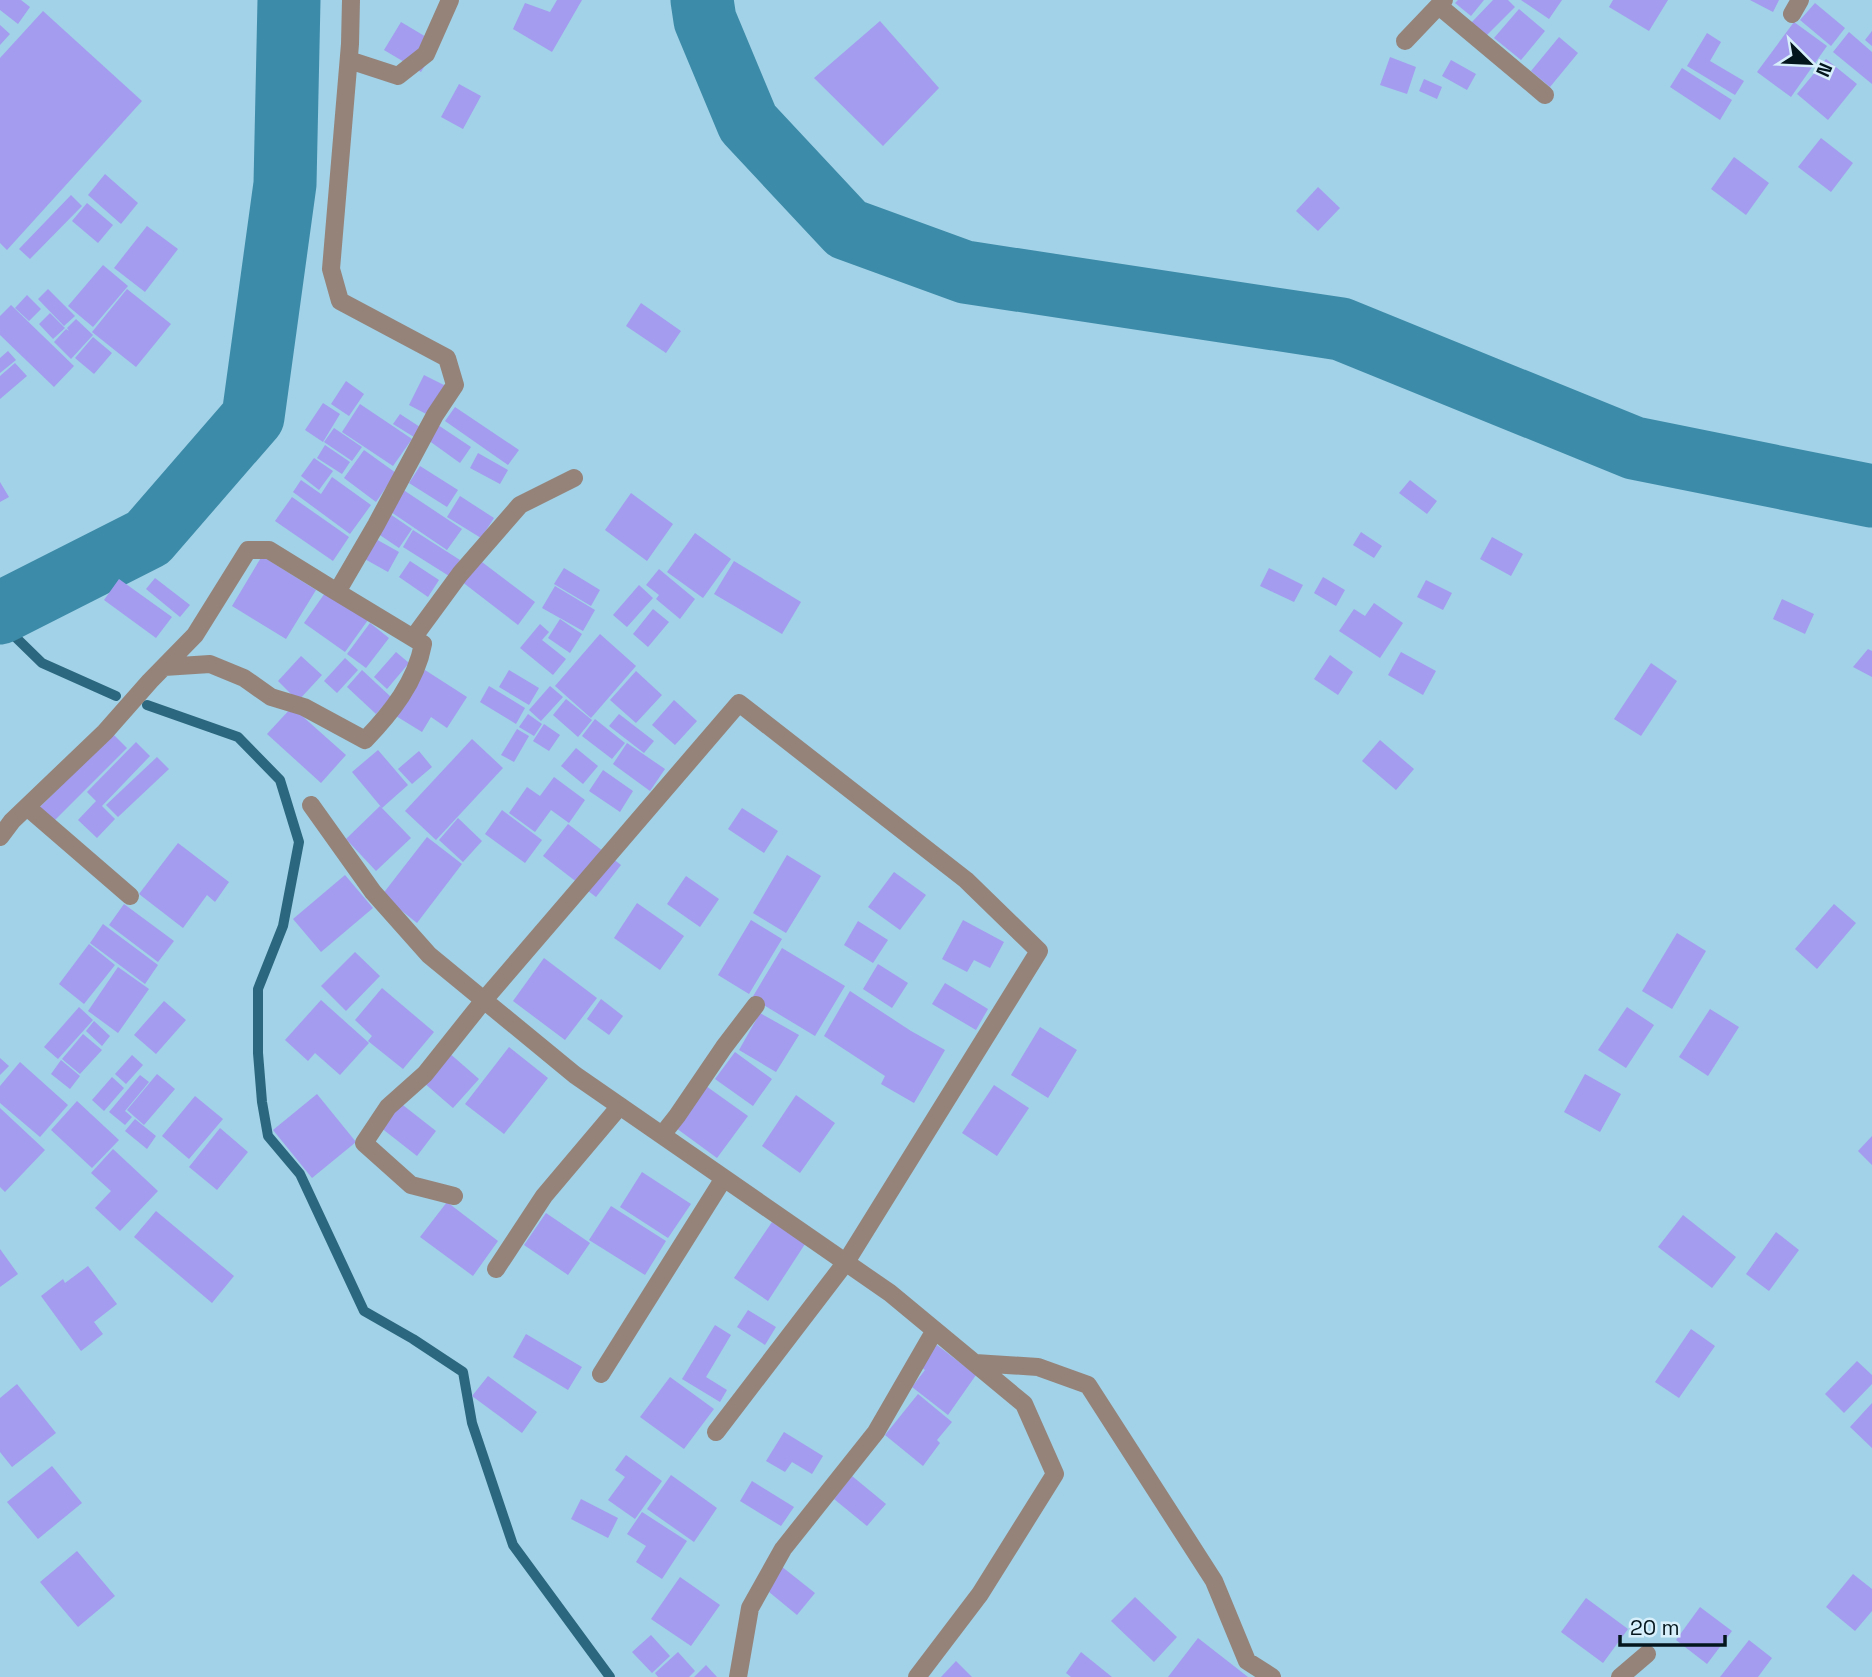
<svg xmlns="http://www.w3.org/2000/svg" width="1872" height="1677" viewBox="0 0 1872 1677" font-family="'Space Grotesk',sans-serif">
  <rect width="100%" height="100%" fill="#a2d2e7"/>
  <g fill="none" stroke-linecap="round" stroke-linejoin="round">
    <!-- stream -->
    <path stroke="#2b687f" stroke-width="10" d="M0,622l42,41 74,33
      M147,705l91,32 42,43 19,62 -16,84 -25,63v64l4,49 6,34 32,38 64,137 49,28 50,33 9,51 41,122 97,132"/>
    <!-- river -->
    <path stroke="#3c8ba9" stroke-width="63" d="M702,0l3,20 43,103 99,106 118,43 376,57 293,119 238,48
      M0,613l148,-75 105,-121 32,-233 4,-184"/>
  </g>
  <!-- building -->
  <path fill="#a39cef" d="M0,0h21l9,7 -12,17 -18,-14z
    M557,0h25l-30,52 -39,-23 12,-26 25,9z
    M1458,0h26l-13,16 -16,-13z
    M1493,0h15l7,7 -30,30 -14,-14z
    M1521,0h41l-13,19z
    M1613,0h55l-19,31 -40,-24z
    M1750,0h29l-6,12z
    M1815,3l30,25 -14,18 -31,-26z
    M1519,9l26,22 -24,29 -27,-22z
    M43,11l99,90 -135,149 -7,-7v-185z
    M880,21l59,67 -56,58 -69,-68z
    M401,22l37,22 -17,28 -37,-22z
    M1794,22l33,24 -36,51 -34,-25z
    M0,25l10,9 -10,11z
    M1872,31v15l-7,-6z
    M1849,32l23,20v32l-39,-32z
    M1707,33l14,9 -11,19 34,20 -9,14 -48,-29z
    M1559,37l19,16 -28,34 -19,-16z
    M1390,57l26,10 -9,27 -27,-9z
    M1826,59l31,25 -29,36 -31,-26z
    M1451,60l25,14 -9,16 -25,-14z
    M1682,68l50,32 -12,20 -50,-33z
    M1424,79l18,8 -5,12 -18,-8z
    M459,84l22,12 -18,33 -22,-12z
    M1821,138l32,25 -22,29 -33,-25z
    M1734,157l35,26 -23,32 -35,-26z
    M105,174l33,29 -17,21 -33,-29z
    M1318,187l22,21 -22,23 -22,-20z
    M71,195l11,11 -52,53 -11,-10z
    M87,203l26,22 -15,18 -26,-22z
    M147,226l31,23 -33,43 -31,-24z
    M103,265l25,21 -35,41 -25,-21z
    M48,289l27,27 -11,10 -26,-27z
    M127,289l44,35 -35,43 -44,-35z
    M27,295l14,14 -12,12 -14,-13z
    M641,303l40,28 -15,22 -40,-27z
    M11,305l63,61 -20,21 -54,-52v-19z
    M50,313l15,15 -12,11 -14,-15z
    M76,319l17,16 -22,24 -17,-17 12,-13 3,2 -2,-3z
    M93,337l19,16 -18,21 -19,-16z
    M8,351l8,9 -16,13v-15z
    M15,363l12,13 -27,23v-23z
    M424,375l22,11 -16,30 -21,-11z
    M346,381l18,13 -15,22 -18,-12z
    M323,403l17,11 -17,28 -18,-12z
    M360,404l52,35 -19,27 -51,-34z
    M455,407l64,43 -11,15 -63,-44z
    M400,414l20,13 -6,10 -21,-13z
    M438,425l33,22 -11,16 -32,-23z
    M334,428l28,19 -10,14 -28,-19z
    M325,445l25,17 -8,12 -25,-16z
    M364,450l32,23 -20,29 -32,-24z
    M478,453l30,17 -8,14 -30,-16z
    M314,458l19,13 -14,19 -18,-14z
    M420,466l38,24 -11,17 -38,-24z
    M332,477l39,28 -21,29 -57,-42 8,-12 20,14z
    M1410,480l27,21 -10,13 -28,-21z
    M0,482l9,15 -9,5z
    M402,489l60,40 -15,21 -59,-40z
    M631,493l42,31 -26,37 -42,-31z
    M460,496l34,22 -13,20 -34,-21z
    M292,497l57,40 -16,24 -58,-40z
    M387,512l25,17 -13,19 -25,-17z
    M413,530l47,30 -11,16 -46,-29z
    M1361,532l21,14 -8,12 -21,-13z
    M695,533l36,26 -28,39 -36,-26z
    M1492,537l31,17 -12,22 -31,-17z
    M374,538l25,14 -11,20 -25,-14z
    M262,556l54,34 -30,49 -54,-33z
    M478,559l57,43 -17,23 -57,-44z
    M410,561l29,19 -11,17 -29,-20z
    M734,561l67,41 -19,32 -68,-40z
    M564,568l36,22 -9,16 -37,-22z
    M1269,568l34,17 -9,17 -34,-16z
    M659,569l36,30 -15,20 -24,-20 3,-4 -13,-10z
    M1323,577l22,13 -9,16 -22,-13z
    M155,578l35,27 -10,12 -34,-28z
    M119,579l53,38 -16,21 -52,-38z
    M1426,580l26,13 -9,17 -26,-13z
    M639,585l14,13 -26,29 -14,-12z
    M555,586l40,24 -12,21 -41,-23z
    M327,590l41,30 -23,32 -41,-29z
    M1782,599l32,15 -9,20 -32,-15z
    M1374,603l29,20 -23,35 -41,-27 15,-22 11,7z
    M653,609l16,13 -21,25 -15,-13z
    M560,619l22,15 -12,19 -22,-15z
    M370,623l19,15 -23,30 -19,-14z
    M540,624l9,8 -7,8 24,19 -13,16 -33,-27z
    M600,634l36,32 -45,52 -36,-32z
    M1868,649l4,2v26l-19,-10z
    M396,652l13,11 -22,26 -13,-12z
    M1401,652l35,19 -13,24 -35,-20z
    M1330,655l23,17 -15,23 -24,-16z
    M301,656l21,19 -24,26 -20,-20z
    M345,658l13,12 -21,23 -13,-12z
    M1651,663l26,18 -36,55 -27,-17z
    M362,670l29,27 -15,17 -29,-27z
    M425,670l42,27 -20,31 -16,-11 -9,15 -26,-16z
    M509,670l30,18 -10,17 -30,-18z
    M636,671l26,24 -26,28 -26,-23z
    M489,686l36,22 -9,16 -36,-22z
    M550,686l13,11 -22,24 -12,-11z
    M566,699l26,21 -14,17 -25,-22z
    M674,700l23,21 -22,24 -23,-20z
    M292,707l54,48 -25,28 -54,-49z
    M528,714l14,10 -8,12 -15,-9z
    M619,714l35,27 -10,12 -35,-27z
    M595,719l30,24 -13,16 -30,-23z
    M544,724l16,11 -11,16 -16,-10z
    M517,729l12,7 -15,26 -13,-7z
    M113,734l14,14 -76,76 -14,-14z
    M472,739l31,29 -67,72 -31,-29z
    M1380,740l34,29 -18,21 -34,-29z
    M136,742l14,14 -48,50 13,13 -18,19 -19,-18 18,-19 -9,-9z
    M627,743l38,26 -15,22 -37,-27z
    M576,748l22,18 -15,18 -22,-18z
    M378,750l30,35 -26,23 -30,-36z
    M419,751l13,16 -20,17 -14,-15z
    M157,757l12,12 -51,48 -12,-12z
    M603,770l30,21 -13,21 -31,-21z
    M554,777l31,23 -16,23 -18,-13 -16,22 -26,-19 18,-26 13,9z
    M380,806l31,32 -35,33 -30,-32z
    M742,808l36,23 -14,22 -36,-24z
    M502,810l40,30 -17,23 -40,-29z
    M458,818l24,23 -19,21 -24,-22z
    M568,824l53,41 -25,32 -53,-41z
    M427,837l35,27 -45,59 -35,-28z
    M178,843l51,39 -14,20 -8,-7 -24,33 -44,-34z
    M787,855l34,21 -35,57 -33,-20z
    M894,872l32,23 -26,35 -32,-23z
    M345,875l28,33 -52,44 -28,-33z
    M686,876l33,23 -19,28 -33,-23z
    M637,903l47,33 -24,34 -46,-32z
    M124,904l50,37 -16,21 -49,-37z
    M1834,904l22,19 -39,46 -22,-20z
    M751,920l31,19 -33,55 -31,-19z
    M963,920l41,22 -14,26 -16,-8 -7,12 -25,-13z
    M858,921l30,19 -15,23 -29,-18z
    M103,924l55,41 -13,19 -55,-41z
    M1677,933l29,18 -34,58 -30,-18z
    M89,944l26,21 -31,39 -25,-20z
    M782,948l63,38 -30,50 -63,-38z
    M355,952l25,24 -34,35 -25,-25z
    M544,958l53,40 -32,42 -52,-39z
    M878,964l30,19 -16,25 -29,-19z
    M118,967l31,22 -31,44 -30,-22z
    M945,983l43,26 -12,21 -44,-26z
    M382,988l52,44 -31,37 -35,-28 4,-5 -17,-16z
    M850,991l61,40 34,19 -31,53 -33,-19 4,-8 -61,-40z
    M601,999l22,17 -14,19 -22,-16z
    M321,1000l48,43 -29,32 -25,-22 -7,8 -23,-21z
    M164,1001l22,19 -30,34 -22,-19z
    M79,1007l14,13 -35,39 -14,-12z
    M1627,1007l27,18 -28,43 -28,-18z
    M1710,1009l29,18 -31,49 -29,-19z
    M760,1013l39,22 -23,37 -37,-22z
    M94,1021l16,15 -8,10 -16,-15z
    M1040,1027l37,23 -29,48 -37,-23z
    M83,1034l19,16 -22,24 -18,-15z
    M509,1047l39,31 -44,56 -39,-30z
    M448,1052l31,27 -26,29 -30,-26z
    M735,1052l37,27 -19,27 -38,-27z
    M132,1055l11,10 -17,19 -11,-10z
    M0,1058l9,8 -9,9z
    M61,1060l19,16 -10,13 -19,-15z
    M20,1062l48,43 -28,32 -40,-34v-17z
    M157,1074l18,15 -31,36 -17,-15z
    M1585,1074l36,20 -21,38 -36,-20z
    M140,1075l9,7 -24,29 7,6 -7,8 -16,-13z
    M112,1077l12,11 -20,23 -12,-11z
    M994,1085l35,23 -32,48 -35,-23z
    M706,1086l42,30 -31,42 -41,-30z
    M317,1094l39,48 -44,36 -39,-48z
    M796,1095l39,28 -35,50 -38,-27z
    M195,1096l28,23 -34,40 -27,-23z
    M77,1101l42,39 -27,28 -41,-38z
    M399,1102l37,29 -19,25 -37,-29z
    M0,1108l45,42 -40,42 -5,-5z
    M135,1119l21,17 -9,13 -22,-18z
    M220,1128l28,24 -31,38 -28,-23z
    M1872,1136v29l-14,-14z
    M113,1149l45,42 -38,40 -25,-23 16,-17 -20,-18z
    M642,1172l49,32 -23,34 -48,-31z
    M447,1202l51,39 -25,35 -53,-39z
    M611,1206l55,35 -21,34 -56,-35z
    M156,1211l78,65 -22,27 -78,-66z
    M546,1213l44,30 -22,32 -44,-30z
    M1683,1215l53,42 -24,31 -54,-41z
    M772,1222l33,22 -37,57 -34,-23z
    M1776,1232l23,18 -30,41 -23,-17z
    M0,1249l18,25 -18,13z
    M88,1266l29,38 -23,18 9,12 -22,17 -40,-55 22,-17 2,4z
    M748,1310l28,17 -11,18 -28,-18z
    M715,1325l16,10 -25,42 21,13 -7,12 -38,-23z
    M1691,1329l24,17 -36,52 -24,-16z
    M526,1334l56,33 -14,23 -55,-33z
    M937,1345l39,30 -28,40 -36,-28 13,-17 -4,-3z
    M1857,1361l15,14v9l-28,29 -19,-19z
    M488,1376l49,36 -15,21 -50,-37z
    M670,1377l44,32 -30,40 -44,-32z
    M17,1384l39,49 -44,34 -12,-15v-54z
    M918,1394l34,28 -15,18 3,3 -17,23 -38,-31z
    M1872,1403v45l-22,-21z
    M784,1432l39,24 -11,18 -20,-12 -7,10 -19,-11z
    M626,1455l36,26 -27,38 -27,-19 17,-23 -10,-7z
    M52,1466l30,37 -44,36 -31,-37z
    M671,1475l46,33 -23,34 -47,-33z
    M852,1476l34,28 -19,22 -33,-27z
    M752,1481l42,26 -13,19 -41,-25z
    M581,1499l37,19 -10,20 -37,-19z
    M642,1512l45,29 -25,38 -26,-17 10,-16 -19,-12z
    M77,1551l38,45 -37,31 -38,-45z
    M781,1566l34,27 -18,22 -34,-28z
    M1853,1574l19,15v22l-17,20 -29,-24z
    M680,1577l40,28 -29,41 -40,-27z
    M1135,1597l42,40 -23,25 -43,-41z
    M1586,1598l42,31 -25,34 -42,-31z
    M1700,1607l32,24 -25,33 -31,-24z
    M651,1635l19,21 -18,17 -20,-21z
    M1198,1638l50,39h-80z
    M1749,1640l23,18 -14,19h-38z
    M678,1652l17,19 -6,6h-31l-3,-4z
    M1081,1652l31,25h-41l-5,-4z
    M956,1661l16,16h-31z
    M706,1665l11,12h-23z"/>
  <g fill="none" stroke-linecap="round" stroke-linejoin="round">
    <!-- street -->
    <path stroke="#95837a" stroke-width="18" d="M1439,6l106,89
      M1792,14l8,-14
      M1405,41l39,-41
      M349,60l49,16 28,-22 24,-54
      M413,638l47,-64 60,-69 54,-27
      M164,667l46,-3 34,14 27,19 33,10 61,33c26,-27 51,-58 58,-96l-86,-52
      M311,805l62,87 56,63 146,120 315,218 134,111 31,70 -75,120 -63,83
      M27,807l103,89
      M0,837l12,-16 93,-89 45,-51 45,-46 53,-85h21l68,42 39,-67 59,-110 20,-30 -8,-27 -107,-57 -9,-32 19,-225 1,-44
      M662,1135l15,-19 47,-69 32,-42
      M454,1196l-43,-11 -47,-42 24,-36 37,-33 59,-74 255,-297 227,177 73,71 -193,311 -130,170
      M496,1269l48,-73 76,-90
      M975,1363l63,4 50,18 126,196 33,80 25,16
      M601,1374l123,-196
      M738,1677l12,-69 33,-59 93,-117 59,-102
      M1620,1677l27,-23"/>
  </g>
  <!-- north arrow -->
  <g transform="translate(1809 63) rotate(114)" stroke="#d7effa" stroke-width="5" paint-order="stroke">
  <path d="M0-5L12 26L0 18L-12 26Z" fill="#04161d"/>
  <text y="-10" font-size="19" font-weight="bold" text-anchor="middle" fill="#04161d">N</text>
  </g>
  <!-- scale -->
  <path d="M1620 1635v10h105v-10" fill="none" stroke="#04161d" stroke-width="3.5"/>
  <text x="1630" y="1635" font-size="21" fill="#04161d" stroke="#d7effa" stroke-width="5" paint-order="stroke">20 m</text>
</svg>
